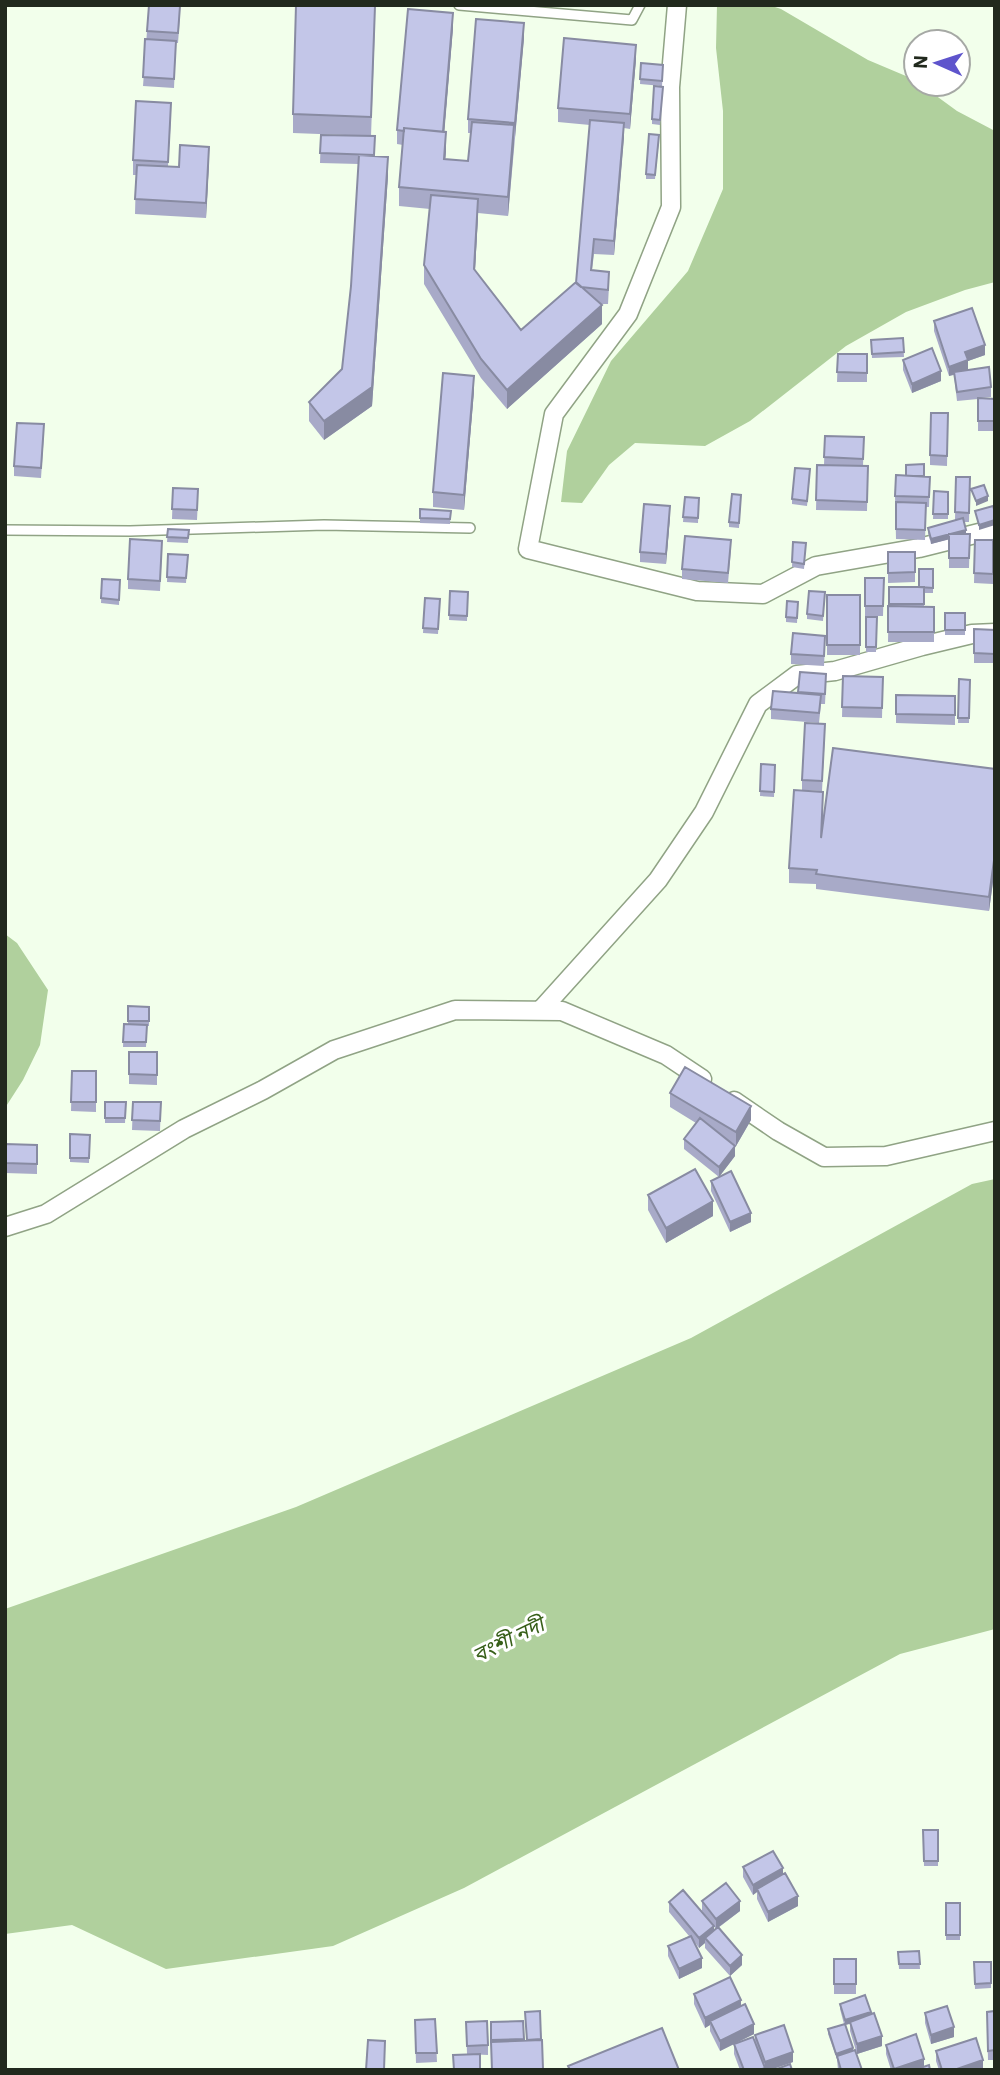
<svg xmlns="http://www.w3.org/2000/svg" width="1000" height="2075" viewBox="0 0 1000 2075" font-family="'IBM Plex Sans','Noto Sans Bengali',sans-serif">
  <rect width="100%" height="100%" fill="#f2ffeb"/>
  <!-- water -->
  <path fill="#b0d09d" d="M717,5h52l12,4 87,51 45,19 3,2v3h4l37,27 38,20v151l-30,8 -59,22 -60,34 -96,75 -45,25 -70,-3 -26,22 -27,38 -21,-1 6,-51 44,-90 77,-90 35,-82v-78l-7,-63z
    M5,934l12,9 31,47 -8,55 -17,35 -18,28z
    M995,1179v450l-95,25 -436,234 -131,58 -167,23 -94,-44 -67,9v-325l291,-102 395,-169 281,-154z"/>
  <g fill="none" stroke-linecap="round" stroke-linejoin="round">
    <defs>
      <path id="lane" d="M459,5l173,15 8,-15
        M5,530l125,1 194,-6 146,3"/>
      <path id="street" d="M677,5l-7,82 1,120 -43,107 -74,100 -26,135 169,42 66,3 53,-28 103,-18 76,-19
        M540,1011l118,-131 46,-68 54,-108 39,-29 38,-4 87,-25 50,-12 23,-1
        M734,1101l44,30 46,26 62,-1 109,-25
        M5,1227l41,-13 138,-85 79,-39 71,-40 121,-40 107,1 104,44 36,24"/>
    </defs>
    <!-- lane casing -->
    <use href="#lane" stroke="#90a385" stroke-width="12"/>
    <!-- street casing -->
    <use href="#street" stroke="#90a385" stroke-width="21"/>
    <!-- lane -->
    <use href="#lane" stroke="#fff" stroke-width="9"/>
    <!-- street -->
    <use href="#street" stroke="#fff" stroke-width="18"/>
  </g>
  <!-- wall -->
  <path fill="#a8aac8" d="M180,16l-2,27h-2l-2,45 -31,-2 4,-55z
    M375,24l-4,112 -78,-3v-19z
    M453,28l-9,104 2,19 -1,8 23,2 3,-28h-3v-14l56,-81 -16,178 -30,-3 -3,58 46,59 55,-48 14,-157 -32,-3v-14l78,-49 -6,70 -6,-1 -10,127 -20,-1 -2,16 17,16 -1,18h-7l1,20 -95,85 -26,-31 -57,-94v-19l6,-56 -31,-3v-19l4,-42 -6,-1v-14z
    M641,63l22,7 -1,16 -22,-2z
    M663,87l-3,38 -8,-1v-5z
    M171,118l-3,48 11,1 30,-6 -3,57 -71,-4 1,-39h-3v-15z
    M321,135l54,21 13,20 -16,230 -48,34 -15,-19v-19l33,-33 9,-83 8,-122 -39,-1z
    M659,140l-4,39h-9v-5z
    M934,321l51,34 -17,6v9l23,17v10l-10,1 14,1v32h-17v-32l-21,2 -3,-26 -5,1 -15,-45z
    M903,338l1,19 -32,1 -1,-18z
    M838,354h29v28h-30z
    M903,360l38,21 -29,12 -9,-23z
    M474,391l-10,119 -31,-3v-15z
    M948,413l-1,53 -17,-1v-10z
    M44,434l-3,44 -27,-2v-10z
    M825,436l39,1 -1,29h5l-1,45 -51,-1 1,-45h7z
    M810,474l-3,32 -15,-2v-5z
    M924,476l6,1 -1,30h-3l-1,33 -29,-1 -1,-43z
    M956,477h14l-1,45h-5l2,12h4l-1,34h-20v-29l-18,5 -3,-11v-5l27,-8z
    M173,488l25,11 -1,21 -25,-1z
    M934,491l14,1v27h-15z
    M685,497l14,1 -1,25 -15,-1z
    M741,500l-2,28 -10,-1v-5z
    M420,509l31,2 -1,13 -30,-1z
    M670,516l-4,48 -26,-2v-10z
    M168,529l21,1 -1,13 -21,-1z
    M975,540h18v44l-19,-1z
    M793,542l13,1 -2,26 -12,-2z
    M731,549l-3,34 -46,-4v-10z
    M162,550l-2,41 -32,-2v-10z
    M888,552h27v30l-27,1z
    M168,554l20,1 -2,28 -19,-1z
    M933,569v24h-9v13l10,1v35h-46l1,-55h30z
    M865,578h19l-1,38h-18z
    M102,579l18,1 -1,25 -18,-2z
    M450,591l18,1 -1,29 -18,-1z
    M825,592l-2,29 -16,-2v-5z
    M827,595h33v60h-33z
    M425,598l15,1 -2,35 -15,-1z
    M798,602l-1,21 -11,-1v-5z
    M945,613h20v22h-20z
    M866,617h11l-1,35h-10z
    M974,629l21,1v33h-21z
    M825,645l-1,21 -33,-2v-10z
    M800,672l26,12 -1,20h-4l-2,19 -48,-4v-10l27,-16z
    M843,676l40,1 -1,41 -40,-1z
    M959,679l11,1 -1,43h-11z
    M896,695l59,1v29l-59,-2z
    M825,734l-3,57 -20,-1v-10z
    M761,764l14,1 -1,32 -14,-1z
    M995,769v98l-6,44 -173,-22v-5l-27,-1v-15l33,-35z
    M128,1006l21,1v19h-2l-1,21h-23l1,-23h4z
    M129,1052h28v33l-28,-1z
    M72,1071h24v41l-25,-1z
    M670,1093l81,27 -15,26h-1v10l-16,21 -35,-28v-10l12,-16 -26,-16z
    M105,1102h21l-1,21h-20z
    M133,1102h28l-1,29 -28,-1z
    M70,1134l20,1 -1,28 -19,-1z
    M5,1144l32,1v29l-32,-1z
    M711,1181l40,41 -21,10 -19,-41z
    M648,1195l65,21 -47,27 -18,-33z
    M923,1830h15v36h-14z
    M743,1867l40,8 15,31 -30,16 -11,-23v-7l-4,3 -10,-18z
    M702,1901l38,10 -22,17 24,37 -12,11 -25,-28v-5l-6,5 -5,-7 8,27 -23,11 -11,-23v-10l21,-10 -20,-24v-10l45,29 2,-2 -14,-18z
    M946,1903h14v37h-14z
    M919,1951l1,18h-21l-1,-17z
    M834,1959h22v35h-22z
    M974,1962h17v26l-16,1z
    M694,1994l47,12 13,28 -34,17 -10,-20v-6l-5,3 -11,-24z
    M840,2004l31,11 11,31 -25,8 -7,-23v-7l-5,1 8,26 9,19h-24l-1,-11 -9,-25v-5l16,-5 -4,-15z
    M540,2011l3,59h-51l-1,-48 32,-1 1,20h3z
    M995,2011v49h-7l-1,-48z
    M925,2013l29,24 -23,7 -6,-21z
    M435,2019l2,43 -21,1 -1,-33z
    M466,2022l22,23v10l-21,-1z
    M755,2035l38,27 -23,8h-30l-6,-16v-10h21z
    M886,2045l38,22 6,3h-39l-5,-16z
    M936,2051l47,19h-44l-3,-9z"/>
  <!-- shaded-wall -->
  <path fill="#888ba2" d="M453,13v15l-10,120v-14z
    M524,23v15l-9,99v-14z
    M636,45v14l-6,70v-15z
    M624,123v15l-10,117v-14z
    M514,125v19l-6,72v-19z
    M446,132v19l-2,27v-19z
    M209,147v14l-3,57v-15z
    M388,157v19l-16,230 -48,34v-19l48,-34z
    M478,199v18l-4,71v-19z
    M602,305v19l-95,85v-19z
    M985,345v10l-17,6v9l-19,6v-9l16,-15z
    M941,371v10l-29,12v-9z
    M474,376v15l-10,119v-15z
    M988,496v5l-12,5v-5z
    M670,506v10l-4,48v-10z
    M995,520v5l-16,5v-5z
    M966,530v5l-35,9v-5z
    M995,853v14l-6,44v-14z
    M751,1106v14l-15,26v-14z
    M735,1146v10l-16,21v-10z
    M713,1201v15l-47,27v-15z
    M751,1213v9l-21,10v-10z
    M783,1868v10l-26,11v3l-4,3v-10z
    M798,1896v10l-30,16v-10z
    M740,1901v10l-24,18v-10z
    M714,1926v10l-9,2v5l-6,5v-10z
    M742,1955v10l-12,11v-10z
    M702,1958v10l-23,11v-10z
    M741,2000v10l-31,11v4l-5,3v-10z
    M871,2012v5l-26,8v-5z
    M754,2024v10l-34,17v-10z
    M954,2027v10l-23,7v-9z
    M882,2036v10l-25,8v-10z
    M853,2048v5l-16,3 -1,3v-5z
    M793,2052v10l-23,8h-5v-8z
    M924,2059v10l-30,1v-1z
    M983,2060v10h-29z"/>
  <!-- building -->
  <path fill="#c3c6e8" stroke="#888ba2" stroke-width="2" d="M149,5l31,1 -2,27 -31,-2z
    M296,5l79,1 -4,111 -78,-3z
    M408,9l45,4 -10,119 -39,-4v3l-7,-1z
    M476,19l48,4 -9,100 -47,-4z
    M564,38l72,7 -6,69 -72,-6z
    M145,39l31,2 -2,38 -31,-2z
    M641,63l22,2 -1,16 -22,-2z
    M654,86l9,1 -3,33 -8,-1z
    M136,101l35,2 -3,59 -35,-2z
    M590,120l34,3 -10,118 -20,-2 -3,31 18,2 -1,18 -27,-3 -5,-4z
    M472,122l42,3 -6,72 -109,-10 5,-59 42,4 -2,27 24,2z
    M649,134l10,1 -4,40 -9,-1z
    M321,135l54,1 -1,19 -54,-2z
    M180,145l29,2 -3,56 -71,-4 2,-34 42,2z
    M359,155l29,2 -16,230 -48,34 -15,-19 33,-33 9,-83z
    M431,195l47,4 -4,70 47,61 55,-48 26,23 -95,85 -26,-31 -57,-94z
    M972,308l13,37 -20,7 3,8 -19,7 -15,-46z
    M903,338l1,14 -32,2 -1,-14z
    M932,348l9,23 -29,13 -9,-24z
    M838,354h29v19l-30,-1z
    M989,367l2,20 -34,5 -3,-20z
    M443,373l31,3 -10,119 -31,-3z
    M978,398l17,1v22h-17z
    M931,413h17l-1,43 -17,-1z
    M17,423l27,1 -3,44 -27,-2z
    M825,436l39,1 -1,22 -39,-2z
    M924,464v12h-18v-11z
    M817,465l51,1 -1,36 -51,-2z
    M795,468l15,1 -3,32 -15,-2z
    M896,475l34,2 -1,20 -34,-1z
    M956,477h14l-1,36 -14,-1z
    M984,485l4,11 -12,5 -5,-12z
    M173,488l25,1 -1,21 -25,-1z
    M934,491l14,1v22h-15z
    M732,494l9,1 -2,28 -10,-1z
    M685,497l14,1 -1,20 -15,-1z
    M896,502l30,1 -1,27 -29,-1z
    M644,504l26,2 -4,48 -26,-2z
    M993,506l2,6v8l-16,5 -4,-14z
    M420,509l31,2 -1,8 -30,-1z
    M963,518l3,12 -35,9 -3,-11z
    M168,529l21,1 -1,8 -21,-1z
    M949,534h21l-1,24h-20z
    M685,536l46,4 -3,33 -46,-4z
    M130,539l32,2 -2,40 -32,-2z
    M975,540h18v34l-19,-1z
    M793,542l13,1 -2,21 -12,-2z
    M888,552h27v20l-27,1z
    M168,554l20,1 -2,23 -19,-1z
    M919,569h14v19l-14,-1z
    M865,578h19l-1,28h-18z
    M102,579l18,1 -1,20 -18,-2z
    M889,587h35v17h-35z
    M450,591l18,1 -1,24 -18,-1z
    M809,591l16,1 -2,24 -16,-2z
    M827,595h33v50h-33z
    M425,598l15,1 -2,30 -15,-1z
    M787,601l11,1 -1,16 -11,-1z
    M888,606l46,1v25h-46z
    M945,613h20v17h-20z
    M866,617h11l-1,30h-10z
    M974,629l21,1v24l-21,-1z
    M793,633l32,3 -1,20 -33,-2z
    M800,672l26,2 -1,20 -27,-2z
    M843,676l40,1 -1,31 -40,-1z
    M959,679l11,1 -1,38h-11z
    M773,691l48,4 -2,18 -48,-4z
    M896,695l59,1v19l-59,-1z
    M805,723l20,1 -3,57 -20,-1z
    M833,748l162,21v84l-6,44 -173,-23 1,-4 -28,-2 5,-78 29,2 -2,46z
    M761,764l14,1 -1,27 -14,-1z
    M128,1006l21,1v14h-21z
    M124,1024l23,1 -1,17h-23z
    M129,1052h28v23l-28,-1z
    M685,1067l66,39 -15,26 -66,-39z
    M72,1071h24v31h-25z
    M105,1102h21l-1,16h-20z
    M133,1102h28l-1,19 -28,-1z
    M700,1118l35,28 -16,21 -35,-28z
    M70,1134l20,1 -1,23h-19z
    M5,1144l32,1v19l-32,-1z
    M695,1169l18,32 -47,27 -18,-33z
    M731,1171l20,42 -21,9 -19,-41z
    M923,1830h15v31h-14z
    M773,1851l10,17 -30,17 -10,-18z
    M785,1873l13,23 -30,16 -11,-23z
    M726,1883l14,18 -24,18 -14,-18z
    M683,1890l31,36 -15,12 -30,-36z
    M946,1903h14v32h-14z
    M718,1927l24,28 -12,11 -25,-28z
    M691,1936l11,22 -23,11 -11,-23z
    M919,1951l1,13h-21l-1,-12z
    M834,1959h22v25h-22z
    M974,1962h17v21l-16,1z
    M730,1977l11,23 -36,18 -11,-24z
    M865,1995l6,17 -26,8 -5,-16z
    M745,2004l9,20 -34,17 -10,-20z
    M947,2006l7,21 -23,8 -6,-22z
    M540,2011l1,28 -14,1 -2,-28z
    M995,2011v39l-7,1 -1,-39z
    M874,2013l8,23 -25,8 -7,-22z
    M435,2019l2,34h-21l-1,-33z
    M487,2021l1,24 -21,1 -1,-24z
    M523,2021l1,18 -33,1v-18z
    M845,2024l8,24 -17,6 -8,-25z
    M784,2025l9,27 -28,10 -10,-27z
    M662,2028l17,42h-109l-2,-4z
    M916,2034l8,25 -30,10 -8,-24z
    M753,2037l12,31 -5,2h-16l-10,-26z
    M976,2038l7,22 -29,10h-12l-6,-19z
    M368,2040l17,1 -1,29h-18z
    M542,2040l1,29 -51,1 -1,-28z
    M855,2050l7,20h-21l-4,-14z
    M480,2054v16h-26l-1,-15z
    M790,2064l2,6h-18z
    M929,2065l1,5h-16z"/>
  <g text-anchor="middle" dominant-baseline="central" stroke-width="6" stroke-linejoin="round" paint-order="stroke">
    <!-- water labels -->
    <g font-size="21" font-style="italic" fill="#375f19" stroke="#fff">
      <text transform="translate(508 1639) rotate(-26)">বংশী নদী</text>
    </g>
  </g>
  <!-- border -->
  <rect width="1000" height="2075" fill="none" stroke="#21291d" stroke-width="14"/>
  <!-- north arrow -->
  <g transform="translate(937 63) rotate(273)"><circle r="33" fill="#ffffff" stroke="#a6a9a5" stroke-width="2"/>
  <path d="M0-5L12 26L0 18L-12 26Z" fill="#5e54cc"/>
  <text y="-10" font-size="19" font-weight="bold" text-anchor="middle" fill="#21291d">N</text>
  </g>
</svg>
